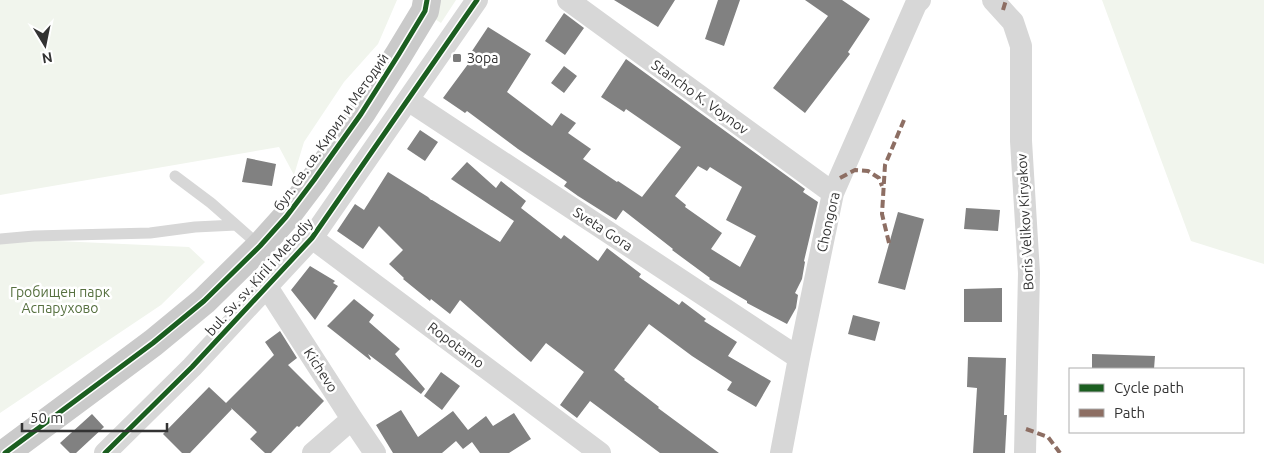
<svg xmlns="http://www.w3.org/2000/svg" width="1264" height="453" viewBox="0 0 1264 453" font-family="Ubuntu,sans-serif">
  <rect width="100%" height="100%" fill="#fff"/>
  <!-- green -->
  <path fill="#f1f5ed" d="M0,0h397l-19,44 -34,38 -40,60 -10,33 -15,-28 -279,48z
    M439,0h17l-15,23 -9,-6z
    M1102,0h162v264l-73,-23z
    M36,240l153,7 16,15 -44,43 -161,108v-170z"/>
  <!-- building -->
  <path fill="#818181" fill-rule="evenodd" d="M614,0h61l-17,27z
    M718,0h22l-16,46 -19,-7z
    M805,0h37l28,19 -22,33 2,2 -45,59 -32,-25 55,-72z
    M564,13l20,15 -19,27 -20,-14z
    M488,27l43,27 -24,38 45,34 9,-13 15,10 -8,10 23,16 -8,10 34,23 1,-1 24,16 39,-50 -55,-38 -2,3 -23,-15 25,-38 179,130 -2,3 15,10 -14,59 1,1 -3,17 -7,14 3,2 -2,13 -9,16 -40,-21v-2l-38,-22 1,-1 -38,-28 1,-1 -50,-39 -7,10 -38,-24 -14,-10 3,-4 -49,-33 -51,-38 -2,2 -22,-15 31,-42 -4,-2zM698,166l9,5 3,-4 32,20 -16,33 30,16 -16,31 -29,-18 11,-16 -37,-26 1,-2 -11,-9z
    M564,66l13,10 -13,17 -13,-10z
    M420,130l18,12 -13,19 -18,-12z
    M247,158l29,6 -4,22 -30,-4z
    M467,162l29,26 5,-7 25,20 -5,7 40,31 3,-4 34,26 9,-13 34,26 -2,3 40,28 3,-4 24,18 -2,2 33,21 -9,14 43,25 -15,26 -29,-17 5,-8 -40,-26 -43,-32 -35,46 11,9 -1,1 35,27 -1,1 61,45h-59l-70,-52 -13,17 -17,-13 24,-33 -38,-29 -15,19 -13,-11 -58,-51 -10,14 -19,-15 -1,2 -27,-22 1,-1 -15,-14 14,-14 -24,-24 -16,23 -26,-18 18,-27 9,6 24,-38 40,25 3,3h1l68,42 14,-21 -63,-42z
    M966,208l34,2 -2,21 -34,-2z
    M898,212l26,7 -19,71 -27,-7z
    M310,266l25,15 -2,2 5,3 -23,34 -24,-30z
    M1002,288v34h-38v-33z
    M354,299l20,16 -5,7 31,27 -5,5 30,35 -4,5 -53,-40 3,5 -1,1 -43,-34z
    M853,315l27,7 -5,19 -27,-7z
    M280,331l17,27 -9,7 36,36 -25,26 -2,-1 -26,27h-6l-15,-14 7,-7 -27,-25 2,2 -42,44h-8l-19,-19 46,-47 17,16 48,-48 -9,-13z
    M1092,354l63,2 -1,13h-62z
    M968,357l38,1 -2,57h3l-2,38h-32l4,-65 -10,-1z
    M441,372l19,14 -18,24 -18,-14z
    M401,410l17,27 35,-26 15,19 18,-14 7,10 21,-13 17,26 -22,14h-29l-8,-11 -9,7 -7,-8 -14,12h-49l-17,-28z
    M92,414l12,13 -28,26h-6l-10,-10z"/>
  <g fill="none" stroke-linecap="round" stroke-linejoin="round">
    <!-- service -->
    <path stroke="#d7d7d7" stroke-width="11" d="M175,176l36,27 25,22
      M0,239l34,-3 116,-3 45,-6 41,-2 24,21"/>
    <!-- minor -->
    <path stroke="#d7d7d7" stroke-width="22" d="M568,0l265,193
      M993,0l20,22 8,24v95l8,132 -4,180
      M408,100l391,258
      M312,238l288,215
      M267,287l85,132 23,34
      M105,453l87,-86 120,-129 165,-238
      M313,453l39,-34
      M781,453l18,-95 34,-165 83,-189 4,-4"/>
    <!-- primary -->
    <path stroke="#cacaca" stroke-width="28" d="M5,453l148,-110 51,-42 56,-55 26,-29 28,-37 47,-66 38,-60 26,-43 2,-11"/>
    <!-- quiet -->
    <path stroke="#8d6e63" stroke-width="4" stroke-dasharray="8 4" stroke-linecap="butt" d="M1003,10l3,-10
      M840,178l15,-8 13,1 11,7 3,8
      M889,243l-7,-29 3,-49 19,-45
      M1026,429l22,8 12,16"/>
    <defs>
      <path id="cycleway" d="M5,453l148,-110 51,-42 56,-55 26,-29 28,-37 47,-66 38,-60 26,-43 2,-11
        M105,453l87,-86 120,-129 165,-238"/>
    </defs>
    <!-- cycleway casing -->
    <use href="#cycleway" stroke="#fff" stroke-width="8"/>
    <!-- cycleway -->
    <use href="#cycleway" stroke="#1b5e20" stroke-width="5"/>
  </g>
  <!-- markers -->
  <rect fill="#7a7a7a" stroke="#fff" stroke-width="2" x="452" y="53" width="10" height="10" rx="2.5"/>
  <g text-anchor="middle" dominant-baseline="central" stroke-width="5" stroke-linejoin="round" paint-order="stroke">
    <!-- poi labels -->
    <g font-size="14" fill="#333" stroke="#fff" text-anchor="start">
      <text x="467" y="58">Зора</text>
    </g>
    <!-- street labels -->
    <g font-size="14" fill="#333" stroke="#fff">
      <text transform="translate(700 97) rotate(36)">Stancho K. Voynov</text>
      <text transform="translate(331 132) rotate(-55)">бул. Св. св. Кирил и Методий</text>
      <text transform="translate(828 222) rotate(-77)">Chongora</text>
      <text transform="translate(1025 222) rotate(-93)">Boris Velikov Kiryakov</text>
      <text transform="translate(603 229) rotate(33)">Sveta Gora</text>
      <text transform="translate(259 277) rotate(-48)">bul. Sv. sv. Kiril i Metodiy</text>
      <text transform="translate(456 345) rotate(37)">Ropotamo</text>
      <text transform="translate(321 370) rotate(57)">Kichevo</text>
    </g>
    <!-- park labels -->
    <g font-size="14" fill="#56703f" stroke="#fff">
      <text x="60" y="292">Гробищен парк<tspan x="60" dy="16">Аспарухово</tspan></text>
    </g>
  </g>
  <!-- legend -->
  <rect x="1069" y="368" width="175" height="65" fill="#ffffff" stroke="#adadad"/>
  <rect x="1079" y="384" width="25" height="8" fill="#1b5e20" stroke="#adadad"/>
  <text x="1114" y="393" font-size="15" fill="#333333">Cycle path</text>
  <rect x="1079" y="409" width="25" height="8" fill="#8d6e63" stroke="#adadad"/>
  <text x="1114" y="418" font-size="15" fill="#333333">Path</text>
  <!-- north arrow -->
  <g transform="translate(45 45) rotate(170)" stroke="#ffffff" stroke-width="4" paint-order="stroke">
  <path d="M0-4L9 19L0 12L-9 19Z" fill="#333333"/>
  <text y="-8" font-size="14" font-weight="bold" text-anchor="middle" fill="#333333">N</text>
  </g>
  <!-- scale -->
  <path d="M22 423v8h145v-8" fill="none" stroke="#333333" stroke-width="2.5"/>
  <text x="30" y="423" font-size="15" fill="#333333" stroke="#ffffff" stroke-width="4" paint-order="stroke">50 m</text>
</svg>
